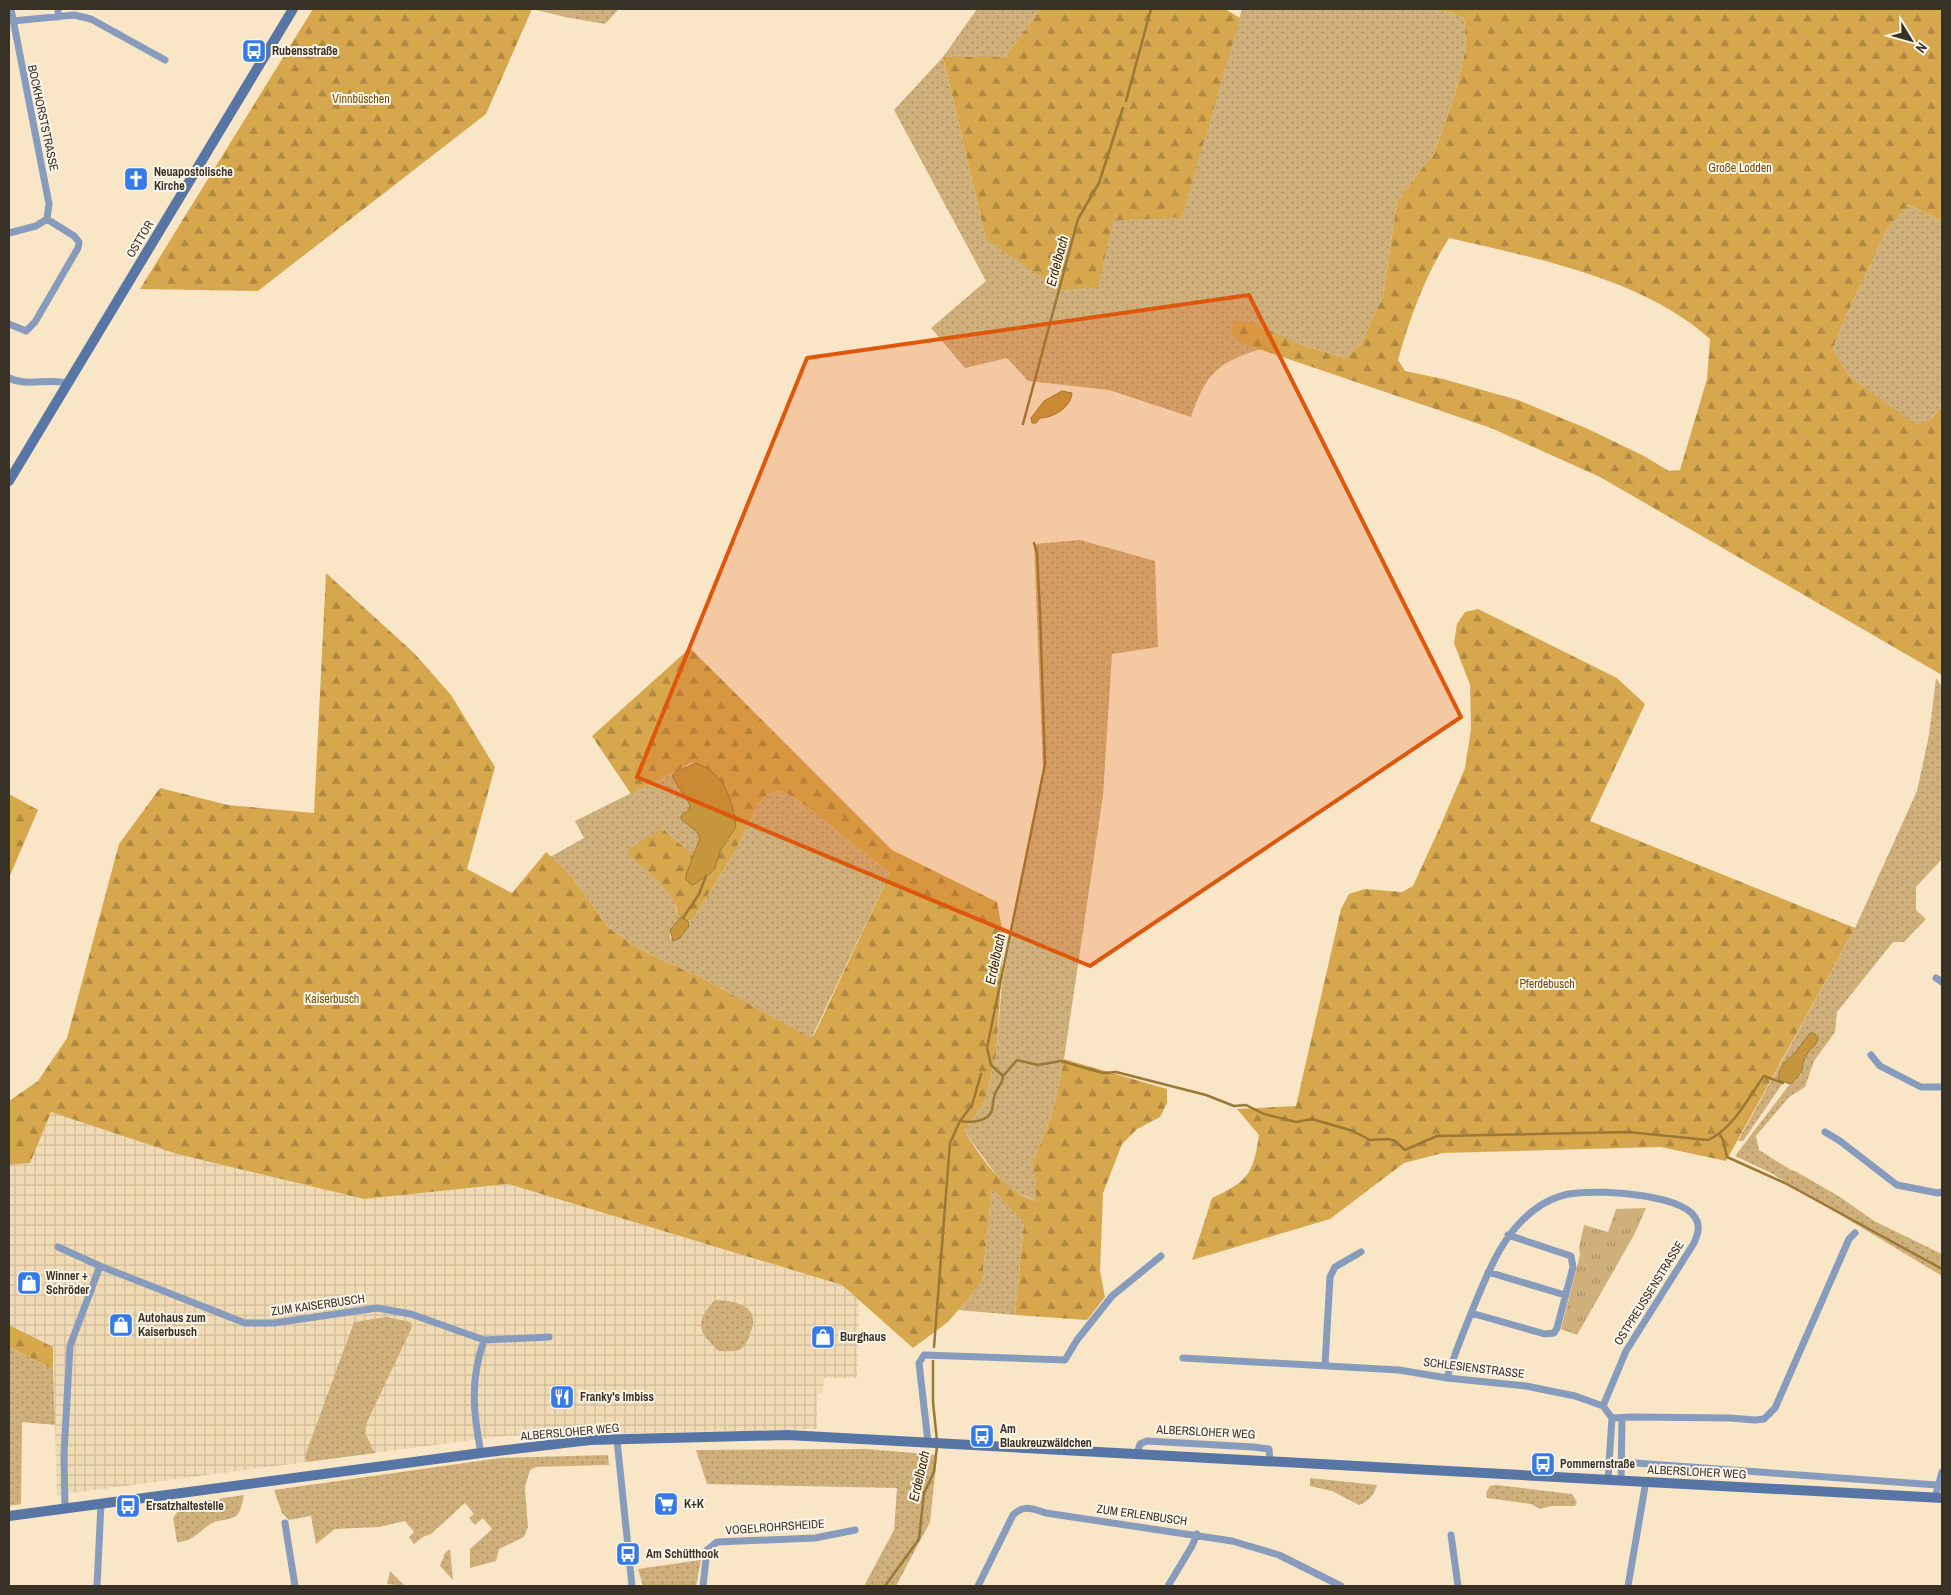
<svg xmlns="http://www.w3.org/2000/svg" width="1951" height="1595" viewBox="0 0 1951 1595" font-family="'Archivo Narrow',sans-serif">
  <defs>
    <pattern id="industrial-grid" width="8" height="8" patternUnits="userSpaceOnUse" patternTransform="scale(1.25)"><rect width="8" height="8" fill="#f1dbb5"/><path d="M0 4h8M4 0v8" fill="none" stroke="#cfbc9c"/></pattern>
    <pattern id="grass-dots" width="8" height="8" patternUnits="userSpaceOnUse" patternTransform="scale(1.25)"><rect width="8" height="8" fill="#d0b07a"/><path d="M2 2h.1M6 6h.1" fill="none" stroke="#aa9064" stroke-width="1.8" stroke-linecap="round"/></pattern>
    <pattern id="forest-firs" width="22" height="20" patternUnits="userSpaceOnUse" patternTransform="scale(1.25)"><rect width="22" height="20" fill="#d7a74e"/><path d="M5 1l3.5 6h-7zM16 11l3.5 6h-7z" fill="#af8941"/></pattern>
    <pattern id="park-tufts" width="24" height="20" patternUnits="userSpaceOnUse" patternTransform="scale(1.25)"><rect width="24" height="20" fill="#d0b07a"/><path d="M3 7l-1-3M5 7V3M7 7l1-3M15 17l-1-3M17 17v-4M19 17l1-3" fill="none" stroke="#aa9064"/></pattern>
  </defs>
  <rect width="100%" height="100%" fill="#f9e6c7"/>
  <!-- industrial -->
  <path fill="url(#industrial-grid)" d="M51,1111l126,43 187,45 143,-15 335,101 17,13 -2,80h-33l-1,15 -6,1v35l-315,7 -445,59 -4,-148 -44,-22v-160l21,-2z"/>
  <!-- grass -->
  <path fill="url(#grass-dots)" d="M576,9h43l-14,15 -40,-7z
    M977,9h64l-36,48h-62l43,182 127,-18 69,-5 60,-207h198l24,9 2,30 -12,49 -20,56 -37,48 -14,95 -22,48 -16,14 -45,-14 -59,-1 20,6c-45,14 -55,25 -70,68l-82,-27 -81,-9 -21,-23 -42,10 -34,-40 55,-47 -92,-171 49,-53z
    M1909,205l33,16v185l-12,14 -14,6 -67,-50 -16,-25 7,-22 47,-100z
    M1080,540l75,21 3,86 -46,7 -9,142 -39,263 -12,56 -20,49 4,19v18l-30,-13 -42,-57 21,-30 11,-46 6,-72 41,-213 -9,-226z
    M1936,678l6,9v172l-26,28v23l10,9 -22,23h-11l-56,70 -2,20 -21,29 -9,26 -16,10 -33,39 3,14 32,20 4,1 45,26 34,24 68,33v22l-171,-103 -36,-17 55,-72 11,-9 9,-42 -14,19 -12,11 -5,8v9l4,3 -40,58h-5l117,-213 62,-137 12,-56z
    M676,771l-3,2 17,32 -1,5 -8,6 16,16 3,6 -7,17 -31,-27 5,63 7,8 3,15 4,3 -11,13v9l20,-15 -2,-3 5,-2 43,-69 22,-46 9,-9 11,-4 16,6 96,76 -79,166 -109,-61 -57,-26 -36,-24 -39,-53 -20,-18 34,-19 -9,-17z
    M992,1187l32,36 -9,92 -57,-5 24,-28z
    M715,1300c22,1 47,6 35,34 -2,6 -5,13 -11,16 -5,2 -14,1 -20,1 -21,-19 -25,-29 -4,-51z
    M386,1317l25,5 1,5 -45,95 -2,11 10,20 -68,9 -2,-6 49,-134z
    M9,1347l44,22 2,56 -33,-3 -1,82 -12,2z
    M867,1449l70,6 -7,67 -34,64h-32l30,-56 3,-42 -190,-4 -11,-34z
    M608,1455l1,10 -73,2 -6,3 -5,17 3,40 -4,10 -25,12 -3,12 -26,7v-19l22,-20 -9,-11 -8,7 -6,-7 5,-4 -9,-11 -34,31 -8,3 -9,7 -5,-7 5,-5 -9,-11 -26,6 -44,2 -19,15 -5,-28 -22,4 -7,-7 -8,-23 226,-32z
    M1310,1478l67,7c-3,10 -8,16 -18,20l-27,-14 -22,-5z
    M1496,1485l76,9 5,8 -2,4h-24l-11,3 -9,-5 -44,-6 -1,-5 4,-7z
    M244,1495c-1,5 -3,15 -6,19 -5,7 -19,5 -26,9 -13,8 -19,19 -35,19l-4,-24 10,-14z
    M450,1549l3,31 -13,-14 5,-13z
    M701,1560l-5,26h-53l-5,-17z
    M390,1571l15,15 -18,-2z"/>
  <!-- forest -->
  <path fill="url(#forest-firs)" fill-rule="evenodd" d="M313,9h219l-46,105 -228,177 -118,-2z
    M1041,9h184l15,9 -58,199 -69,4 -15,66 -38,3 -74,-51 -43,-182h62z
    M1440,9h502v212l-33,-16 -22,24 -47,100 -7,21 16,26 67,49 14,-5 12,-14v269l-342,-198 -109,-49 -250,-85 -10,-9 3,-14 17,3 49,21 45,14 16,-14 22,-48 14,-95 37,-48 20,-56 12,-49 -2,-30zM1449,238c86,20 194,40 261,101l-3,40 -27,91 -11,1 -25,-15 -56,-27 -70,-29 -75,-21 -38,-8 -7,-11c12,-43 27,-84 51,-122z
    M326,573l89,81 36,41 44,72 -28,102 45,24 34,-41 24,23 39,53 36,24 57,26 109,60 4,-5 75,-160 -96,-76 -16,-6 -11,4 -9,9 -22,46 -43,69 -5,2 -11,-7c2,-20 -36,-48 -49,-60v-4l34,-22 31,27c0,9 -7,16 -6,25l7,5 17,-11 4,-6 5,-17 16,-24 -8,-35 -7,-10 -25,-19 -7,1 -58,30 -39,-58 98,-88 202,202 105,52 7,37 -8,116 -11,46 -21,30c18,27 39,61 72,70v-18l-4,-19 20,-49 12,-56 103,30v14l-7,14 -23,12 -15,15 -19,49 -3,78 5,26 -18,23 -72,-5 9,-92 -32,-35 -10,94 -34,40 -35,26 -71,-63 -334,-101 -144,15 -187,-45 -126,-42 -21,51 -21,2v-64l29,-20 29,-43 52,-194 41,-56 68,17 86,8z
    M1478,609l139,69 28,26 -55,117 265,107 -129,233 -65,-14 -218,6 -39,10 -74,56 -138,41 20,-62c36,-17 41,-23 47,-63l-22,-26 59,-3 45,-197 8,-15 16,-5 37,3 11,-6 27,-59 25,-59 6,-39 -1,-44 -16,-42 3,-19 8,-12z
    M9,794l29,16 -29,68z
    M9,1325l44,22v22l-44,-22z"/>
  <!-- park -->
  <path fill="url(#park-tufts)" d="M1646,1208l-12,27 -57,100 -16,-6 19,-74 -1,-8 5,-22 24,7 8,-23z"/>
  <!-- pitch -->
  <path fill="#d0b07a" d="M532,9h57l-24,8z"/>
  <!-- water -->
  <path fill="#c5963b" stroke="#9b7834" d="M1062,391l10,2c-1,15 -20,25 -32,25l-4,5h-4l-1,-5 13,-17z
    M696,763c30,12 36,36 40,64l-16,24 -5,17 -5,6 -17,11 -7,-5v-5l14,-37 -3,-6 -16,-13v-3l8,-6 1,-5 -18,-29 4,-5z
    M681,917l7,4 1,5 -9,12 -7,3 -3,-11z
    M1810,1033h4l4,5c-2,9 -7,9 -11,16 -9,15 2,15 -17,30l-11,-4v-8l5,-9 12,-11z"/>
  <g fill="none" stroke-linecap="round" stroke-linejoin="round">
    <!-- stream -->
    <path stroke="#9b7834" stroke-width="2.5" d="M1126,101l25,-92
      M1023,424l55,-205 21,-36 24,-75
      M683,918l16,-24 7,-18
      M1003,1076l14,-16 21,5 23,-4 42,12 13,-1 90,23 28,11 12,-1 18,9 32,8 16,-3 41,12 17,9 19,-1 6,2 10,9 32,-14 191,-4 80,8c25,-11 40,-42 56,-64l19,7
      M960,1121l12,-16 9,-31
      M1720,1135l3,5 4,17 58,26 157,86
      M934,1347l16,-204 10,-22c11,2 28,1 32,-11 1,-5 1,-11 3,-16 2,-7 8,-10 8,-18l-12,-11 -4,-17 58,-284 -5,-152 -3,-59 -3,-10
      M933,1361v41l4,39
      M885,1586l34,-47 5,-46 10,-21 3,-26"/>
    <!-- minor -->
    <path stroke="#879cbc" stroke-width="7" d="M58,17v-8
      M13,21l61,-6 17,4 74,41
      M9,233l27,-7 11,-7
      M9,324l17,7 9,-9 43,-74 1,-6 -5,-6 -27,-17 2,-15 -38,-195
      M9,378c18,9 39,0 59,5
      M1936,978l6,4
      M1871,1055l9,11 41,21h21
      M1825,1132l15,9 57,44 41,8 4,-1
      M58,1247l42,19 145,57h29l103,-15 34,6 73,26
      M1488,1272l77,23
      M1471,1313l74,21 9,-1 3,-5 16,-61 -2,-11 -63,-21
      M1183,1358l216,12 48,8 79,8 49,10 28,10 9,12 20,-1 98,1 25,2 9,-1 11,-11 74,-169 6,-6
      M1325,1365l5,-88 5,-10 26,-15
      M1447,1378c7,-23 16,-45 25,-67 17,-41 31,-81 69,-106 11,-7 23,-11 36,-12 25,-3 110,1 120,28 3,8 0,15 -3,22l-68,108 -23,55
      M617,1440l15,146
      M928,1442l-9,-79 5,-8 141,5 12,-20 35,-44 49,-40
      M481,1453c-8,-41 -11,-73 3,-113l65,-3
      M1137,1454l3,-10 7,-3 106,6 16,2 1,12
      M1622,1462l315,23
      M1608,1479l4,-61
      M1621,1480l1,-61
      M1935,1498l7,-26
      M65,1508l-1,-55 6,-107 30,-80
      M285,1523l10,63
      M1451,1535l7,51
      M97,1586l4,-82
      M703,1586l4,-36 10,-8 98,-4 40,-8
      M978,1586l35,-71c11,-11 20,-6 33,-2l186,28 47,14 62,31
      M1168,1586l24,-40 5,-12
      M1628,1586l18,-105"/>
    <!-- secondary -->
    <path stroke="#5876a5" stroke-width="10" d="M9,481l284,-472
      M9,1516l472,-63 109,-13 197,-5 1155,63"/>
  </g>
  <!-- marked area -->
  <path fill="#df570d" fill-opacity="0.2" stroke="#df570d" stroke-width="4" stroke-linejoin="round" d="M1249,295l212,422 -371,249 -453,-189 170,-419z"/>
  <!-- icons -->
  <defs>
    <symbol id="bus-square" viewBox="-11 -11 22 22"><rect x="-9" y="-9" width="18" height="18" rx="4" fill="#347ae8" stroke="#fdf5e9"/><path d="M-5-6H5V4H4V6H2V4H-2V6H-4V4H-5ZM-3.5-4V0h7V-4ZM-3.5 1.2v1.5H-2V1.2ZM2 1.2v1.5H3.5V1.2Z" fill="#fff"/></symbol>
    <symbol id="church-square" viewBox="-11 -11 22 22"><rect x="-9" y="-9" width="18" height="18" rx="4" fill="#347ae8" stroke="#fdf5e9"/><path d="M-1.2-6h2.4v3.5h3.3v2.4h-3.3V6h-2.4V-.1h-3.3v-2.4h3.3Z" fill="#fff"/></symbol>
    <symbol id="shop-square" viewBox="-11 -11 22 22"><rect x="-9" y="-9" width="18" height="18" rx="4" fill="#347ae8" stroke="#fdf5e9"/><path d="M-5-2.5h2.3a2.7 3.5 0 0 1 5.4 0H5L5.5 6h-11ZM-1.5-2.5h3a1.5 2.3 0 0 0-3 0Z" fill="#fff"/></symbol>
    <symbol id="restaurant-square" viewBox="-11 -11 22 22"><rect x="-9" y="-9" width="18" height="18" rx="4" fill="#347ae8" stroke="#fdf5e9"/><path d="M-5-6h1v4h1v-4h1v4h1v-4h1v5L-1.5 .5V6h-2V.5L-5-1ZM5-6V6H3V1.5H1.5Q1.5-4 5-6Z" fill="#fff"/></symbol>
    <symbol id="supermarket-square" viewBox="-11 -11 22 22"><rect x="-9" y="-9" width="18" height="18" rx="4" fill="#347ae8" stroke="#fdf5e9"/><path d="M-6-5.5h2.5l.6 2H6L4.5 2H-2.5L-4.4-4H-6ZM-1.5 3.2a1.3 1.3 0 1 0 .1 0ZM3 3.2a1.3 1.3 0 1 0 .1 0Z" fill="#fff"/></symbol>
  </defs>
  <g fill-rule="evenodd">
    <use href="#bus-square" x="240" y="37" width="28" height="28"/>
    <use href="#church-square" x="122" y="165" width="28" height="28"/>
    <use href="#shop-square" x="15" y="1269" width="28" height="28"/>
    <use href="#shop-square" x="107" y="1311" width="28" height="28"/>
    <use href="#shop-square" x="809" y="1323" width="28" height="28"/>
    <use href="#restaurant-square" x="548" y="1383" width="28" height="28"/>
    <use href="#bus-square" x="968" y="1422" width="28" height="28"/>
    <use href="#bus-square" x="1529" y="1450" width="28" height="28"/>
    <use href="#supermarket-square" x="652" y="1490" width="28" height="28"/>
    <use href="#bus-square" x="114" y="1492" width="28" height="28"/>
    <use href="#bus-square" x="614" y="1540" width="28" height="28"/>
  </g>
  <g text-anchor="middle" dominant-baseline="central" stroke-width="4" stroke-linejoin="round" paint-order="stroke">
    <!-- poi labels -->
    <g font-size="12" font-weight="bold" fill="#383125" stroke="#fdf5e9" text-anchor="start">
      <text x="272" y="51">Rubensstraße</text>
      <text x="154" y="172">Neuapostolische<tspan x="154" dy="14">Kirche</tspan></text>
      <text x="46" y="1276">Winner +<tspan x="46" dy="14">Schröder</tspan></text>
      <text x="138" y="1318">Autohaus zum<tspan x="138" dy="14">Kaiserbusch</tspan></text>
      <text x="840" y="1337">Burghaus</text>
      <text x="580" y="1397">Franky's Imbiss</text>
      <text x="1000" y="1429">Am<tspan x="1000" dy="14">Blaukreuzwäldchen</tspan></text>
      <text x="1560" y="1464">Pommernstraße</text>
      <text x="684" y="1504">K+K</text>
      <text x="146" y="1506">Ersatzhaltestelle</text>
      <text x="646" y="1554">Am Schütthook</text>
    </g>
    <!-- park labels -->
    <g font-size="12" fill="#705008" stroke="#fdf5e9">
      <text x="361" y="99">Vinnbüschen</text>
      <text x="1740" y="168">Große Lodden</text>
      <text x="1547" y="984">Pferdebusch</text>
      <text x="332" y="999">Kaiserbusch</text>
    </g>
    <!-- street labels -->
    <g font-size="12" fill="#383125" stroke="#fdf5e9">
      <text transform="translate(43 118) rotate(78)">BOCKHORSTSTRASSE</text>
      <text transform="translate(140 239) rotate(-59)">OSTTOR</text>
      <text transform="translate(1649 1293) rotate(-58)">OSTPREUSSENSTRASSE</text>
      <text transform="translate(318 1305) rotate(-8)">ZUM KAISERBUSCH</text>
      <text transform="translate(1474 1368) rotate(7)">SCHLESIENSTRASSE</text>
      <text transform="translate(570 1432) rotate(-5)">ALBERSLOHER WEG</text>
      <text transform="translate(1206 1432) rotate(3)">ALBERSLOHER WEG</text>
      <text transform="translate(1697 1472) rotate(3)">ALBERSLOHER WEG</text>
      <text transform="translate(1142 1515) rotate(8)">ZUM ERLENBUSCH</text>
      <text transform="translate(775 1527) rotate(-4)">VOGELROHRSHEIDE</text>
    </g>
    <!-- water labels -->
    <g font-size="14" font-style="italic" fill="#3c2901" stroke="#fdf5e9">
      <text transform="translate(1057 261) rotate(-75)">Erdelbach</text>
      <text transform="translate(995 959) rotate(-78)">Erdelbach</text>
      <text transform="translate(919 1476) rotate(-77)">Erdelbach</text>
    </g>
  </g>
  <!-- border -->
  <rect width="1951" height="1595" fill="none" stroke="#383125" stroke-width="20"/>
  <!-- north arrow -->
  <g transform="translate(1911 40) rotate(127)" stroke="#fdf5e9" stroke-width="4" paint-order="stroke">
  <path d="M0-4L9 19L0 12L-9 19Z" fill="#383125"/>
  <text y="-8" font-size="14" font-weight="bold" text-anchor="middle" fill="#383125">N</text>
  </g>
</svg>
